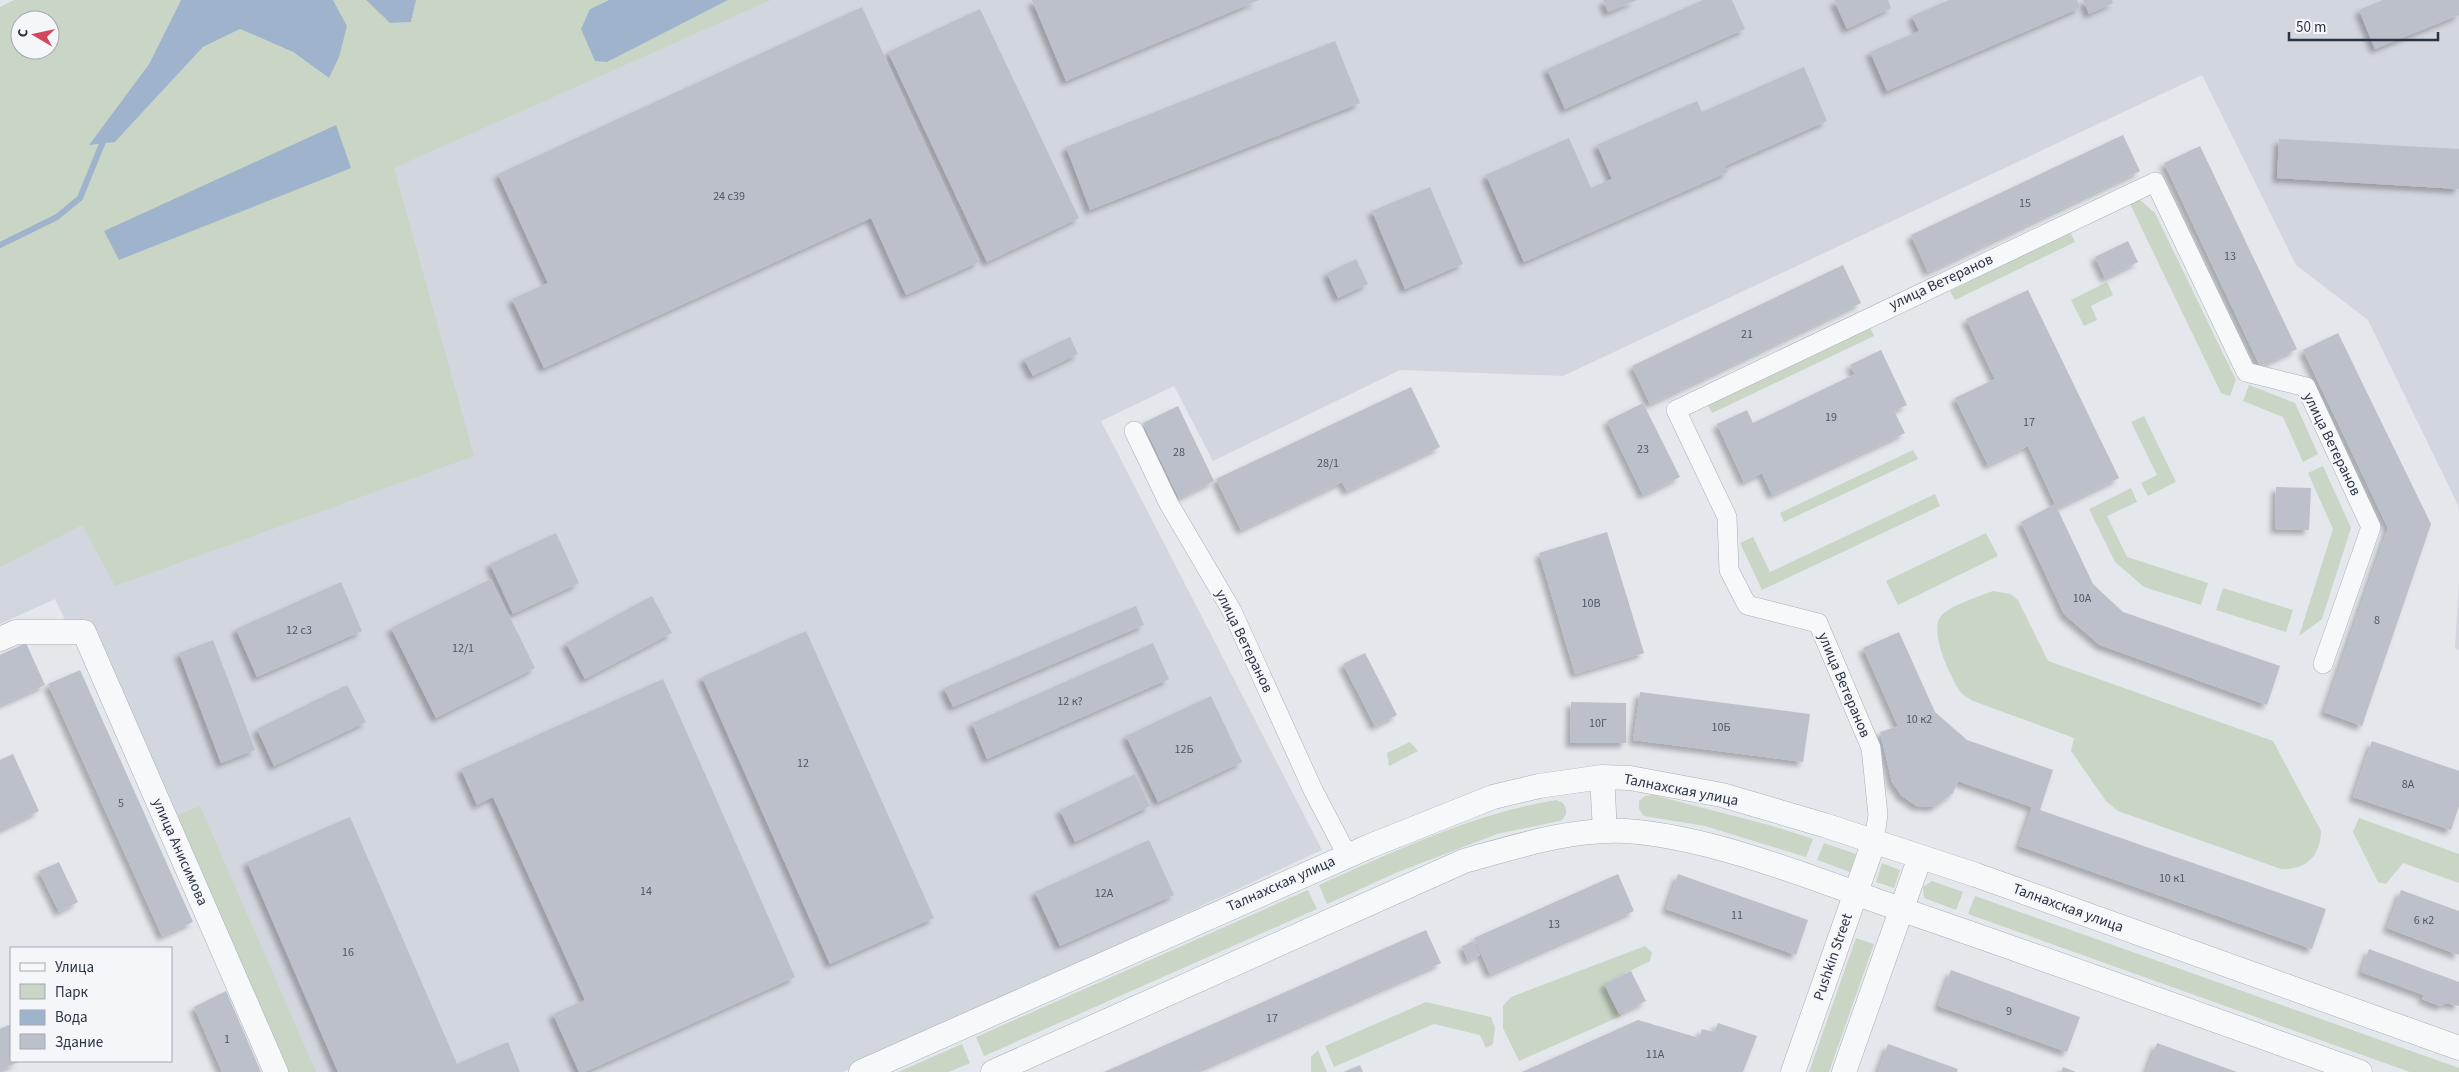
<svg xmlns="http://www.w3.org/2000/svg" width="2459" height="1072" viewBox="0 0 2459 1072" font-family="'Source Sans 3',sans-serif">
  <defs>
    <filter id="shadow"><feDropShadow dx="-4.5" dy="4.5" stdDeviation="2.5" flood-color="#0004"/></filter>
  </defs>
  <rect width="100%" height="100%" fill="#e4e7ec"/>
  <!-- built -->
  <path fill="#d2d6de" d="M701,0h1758v513l-1,-8 -90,-185 -72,-55 -94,-190 -639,301 -163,-6 -187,91 -39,-75 -73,35 221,429 -479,222h-572l-119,-268 -97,-205 -55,25v-197l326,-223z
    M2459,583v68l-4,-3z"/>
  <!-- green -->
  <path fill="#c9d6c5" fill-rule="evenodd" d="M14,0h167l-32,64 -59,80 25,-2 88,-95 37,-18 53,23 36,26 18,-52 -14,-26h33l24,23 21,-1 5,-22h193l-19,9 17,53 121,-62h43l-377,168 80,288 -359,130 -33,-61 -82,42v-560zM20,20h30v30h-30z
    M2139,199l16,14 81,167 -6,16 -9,-3 -91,-189z
    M2070,232l5,10 -120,58 -5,-9z
    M2107,282l6,13 -22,11 6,14 -13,6 -13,-26z
    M1870,327l4,9 -162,77 -5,-9z
    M2249,385l46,18 23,51 -15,8 -20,-45 -40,-16z
    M2144,416l32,66 -28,14 -7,-13 16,-8 -26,-53z
    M1913,450l5,9 -134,63 -4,-9z
    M2323,466l28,62 -29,91 -23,17 34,-107 -25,-56z
    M2131,488l6,14 -30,14 20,41 81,26 -7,22 -57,-18 -29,-25 -26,-53z
    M1935,494l5,12 -178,84 -22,-47 13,-6 17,35z
    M1986,533l12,23 -100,49 -12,-24z
    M2223,588l70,22 -7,22 -70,-22z
    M1993,591l17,3 8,6 30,61 225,80 48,90c-1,26 -15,39 -40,38l-163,-58 -12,-10 -35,-50 3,-13 -101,-37c-5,-3 -12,-7 -15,-13 -9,-15 -29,-56 -17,-72 8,-10 39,-20 52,-25z
    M1410,742l8,9 -29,15 -2,-13z
    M1653,795l116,30 44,14 -7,18 -101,-31 -61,-10 -5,-7v-8l6,-5z
    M1556,800l7,3c5,7 4,14 -3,18l-63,13 -99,38 -71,32 -8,-19c76,-34 153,-71 237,-85z
    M200,806l116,266h-31l-111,-255z
    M2359,818l100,36v29l-56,-20 -17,21 -8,-2 -25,-50z
    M1824,843l32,11 -6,18 -33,-12z
    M1882,863l18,7 -6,18 -18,-6z
    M1932,881l31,11 -7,18 -32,-12 -1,-11z
    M1308,890l9,19 -333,147 -8,-19z
    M1975,896l484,172v4h-49l-442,-158z
    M1856,938l18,6 -45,128h-20z
    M1645,946l7,6 -2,9 -45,23 16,32 -102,45 -16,-33v-22l8,-9z
    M1426,1002l65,15 4,11 -2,16 -7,4 -6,-13 -46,-11 -100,43 -9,-21z
    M962,1044l8,19 -21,9h-51z
    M1318,1050l9,22h-16v-15z"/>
  <!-- water -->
  <path fill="#9fb4cc" d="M181,0h152l14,26 -8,31 -10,21 -36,-26 -53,-23 -37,18 -88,95 -26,3 60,-81z
    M366,0h50l-5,22 -21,1z
    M609,0h119l-121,62 -12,-1 -14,-32 9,-20z
    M336,125l15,43 -232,92 -15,-29z"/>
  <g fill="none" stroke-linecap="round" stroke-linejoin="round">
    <!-- stream -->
    <path stroke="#9fb4cc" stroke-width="6" d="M0,245l57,-28 23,-19 22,-54"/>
  </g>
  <!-- building -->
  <path fill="#bbc0ca" filter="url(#shadow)" d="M1032,0h227l-193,81z
    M1603,0h34l-29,12z
    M1703,0h29l13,29 -180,80 -18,-40z
    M1834,0h54l3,8 -44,21z
    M1949,0h128l3,8 -193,83 -17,-39 49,-21 -7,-15z
    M2083,0h29l1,3 -24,11z
    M2383,0h76v15l-84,34 -16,-39z
    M862,7l117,255 -73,33 -35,-77 -327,150 -32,-69 36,-16 -50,-109z
    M980,9l99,209 -92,44 -99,-210z
    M1335,41l25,62 -270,107 -24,-63z
    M1804,67l23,54 -102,45 3,6 -204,90 -38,-87 83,-37 22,50 21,-9 -15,-34 100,-44 5,11z
    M2123,135l17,36 -212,101 -17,-37z
    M2279,139l180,10v40l-182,-11z
    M2200,146l97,203 -37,17 -96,-203z
    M1430,187l33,77 -58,25 -33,-78z
    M2128,241l10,21 -33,16 -10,-21z
    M1356,259l12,25 -30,14 -11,-25z
    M1843,265l18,38 -211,101 -18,-38z
    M2028,290l91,188 -62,30 36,76 30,28 157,54 -13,39 -167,-60 -36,-31 -43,-92 34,-18 -27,-58 -40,19 -33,-67 40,-19 -29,-60z
    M2338,333l93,191 -69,202 -38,-14 64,-184 -85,-178z
    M1070,337l8,17 -45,22 -9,-17z
    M1881,350l26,55 -13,6 11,22 -133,62 -10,-22 -18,9 -27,-58 30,-14 6,13 102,-49 -5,-9z
    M1411,387l29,60 -93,44 -5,-9 -101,48 -25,-51z
    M1643,403l37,74 -37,18 -36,-74z
    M1178,406l36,75 -35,17 -36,-75z
    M2276,487l35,1 -2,42 -34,-1z
    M1607,532l37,121 -69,21 -36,-121z
    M556,533l23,50 -66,31 -23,-50z
    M491,579l44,89 -99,50 -45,-90z
    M341,582l21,49 -105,46 -21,-48z
    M652,596l20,37 -87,46 -19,-36z
    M1136,606l8,19 -191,82 -9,-19z
    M806,631l128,287 -104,46 -128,-287z
    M1899,632l36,80 32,28 86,30 -13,40 286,99 -14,40 -293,-103 13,-39 -74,-26 -5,12 -19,14 -17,-1 -15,-10 -10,-14 -12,-50 18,-6 -35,-78z
    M213,640l42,110 -34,13 -42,-110z
    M26,643l19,42 -45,20v-50z
    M1153,643l16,36 -182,80 -15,-36z
    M1365,653l32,62 -22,11 -32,-62z
    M80,670l113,252 -31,14 -114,-252z
    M663,679l132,298 -210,95h-6l-26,-58 32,-14 -92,-203 -16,8 -16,-36z
    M347,685l19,37 -92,44 -17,-37z
    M1640,692l170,22 -7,48 -170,-22z
    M1211,696l31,66 -84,40 -32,-66z
    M1571,702l55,1v40h-56z
    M2372,741l87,30v35l-8,24 -98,-33z
    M13,754l26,57 -39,19v-70z
    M1135,774l15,32 -75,36 -15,-32z
    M350,817l107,247 51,-22 12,30h-182l-91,-210z
    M1149,840l25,55 -114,51 -25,-54z
    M59,862l19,40 -19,10 -20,-41z
    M1618,874l16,37 -144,63 -16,-36z
    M1678,874l130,46 -12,35 -130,-46z
    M2401,890l58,21v44l-72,-27z
    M1426,930l15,33 -247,109h-90z
    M1474,941l6,14 -12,6 -6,-15z
    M2369,949l90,33v24l-13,-3 -6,3 -18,-7 2,-4 -63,-23z
    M1951,970l129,47 -13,35 -129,-46z
    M1631,971l15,30 -27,13 -15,-30z
    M226,991l35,81h-39l-28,-65z
    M1638,1020l61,18 3,-9 12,3 4,-9 39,13 -14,36h-221z
    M11,1024v37h10l-21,9v-41z
    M2157,1043l80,29h-91z
    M1888,1044l70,25 -1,3h-79z
    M1360,1065l3,7h-19z
    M2063,1067l13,5h-15z"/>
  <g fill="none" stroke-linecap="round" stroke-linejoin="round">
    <defs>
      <path id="minor" d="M1134,431l35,73 63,107 81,179 34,65
        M1874,841l4,-26 -7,-67 -53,-125 -71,-18 -18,-35 -2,-53 -51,-107 479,-228 91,190 60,15 65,140 -48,137"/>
      <path id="tertiary" d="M0,639l16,-7h68l192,440
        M1602,777l3,54
        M861,1072l509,-226 123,-49 46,-11 63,-9 28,1 92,17 102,30 152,50 483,173
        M993,1072l471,-211c51,-14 108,-33 162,-30 87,6 188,48 271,77 155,53 309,109 463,164
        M1793,1072l81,-231
        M1844,1072l76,-215"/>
    </defs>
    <!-- minor casing -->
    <use href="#minor" stroke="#a9aeb7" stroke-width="20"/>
    <!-- tertiary casing -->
    <use href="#tertiary" stroke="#a9aeb7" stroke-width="25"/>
    <!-- minor -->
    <use href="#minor" stroke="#f7f8fa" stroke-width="19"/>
    <!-- tertiary -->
    <use href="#tertiary" stroke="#f7f8fa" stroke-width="24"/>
  </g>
  <g text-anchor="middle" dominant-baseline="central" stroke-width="4" stroke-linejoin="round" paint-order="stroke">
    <!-- number labels -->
    <g font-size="12" fill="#4f5766">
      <text x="729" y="196">24 с39</text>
      <text x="2025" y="203">15</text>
      <text x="2230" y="256">13</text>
      <text x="1747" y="334">21</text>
      <text x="1831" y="417">19</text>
      <text x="2029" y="422">17</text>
      <text x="1643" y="449">23</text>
      <text x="1179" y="452">28</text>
      <text x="1328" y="463">28/1</text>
      <text x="2082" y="598">10А</text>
      <text x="1591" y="603">10В</text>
      <text x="2377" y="620">8</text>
      <text x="299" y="630">12 с3</text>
      <text x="463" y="648">12/1</text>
      <text x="1070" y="701">12 к?</text>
      <text x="1919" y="719">10 к2</text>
      <text x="1598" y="723">10Г</text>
      <text x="1721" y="727">10Б</text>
      <text x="1184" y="749">12Б</text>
      <text x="803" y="763">12</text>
      <text x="2408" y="784">8А</text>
      <text x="121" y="803">5</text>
      <text x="2172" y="878">10 к1</text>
      <text x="646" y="891">14</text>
      <text x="1104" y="893">12А</text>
      <text x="1737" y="915">11</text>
      <text x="2424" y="920">6 к2</text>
      <text x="1554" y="924">13</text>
      <text x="348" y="952">16</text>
      <text x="2009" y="1011">9</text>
      <text x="1272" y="1018">17</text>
      <text x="227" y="1039">1</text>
      <text x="1655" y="1054">11А</text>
    </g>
    <!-- street labels -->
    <g font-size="15" fill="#2b3445" stroke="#f4f6f9">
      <text transform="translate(1941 282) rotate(-25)">улица Ветеранов</text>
      <text transform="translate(2332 444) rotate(64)">улица Ветеранов</text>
      <text transform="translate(1244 641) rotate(64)">улица Ветеранов</text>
      <text transform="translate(1844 685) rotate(67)">улица Ветеранов</text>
      <text transform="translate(1681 790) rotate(11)">Талнахская улица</text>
      <text transform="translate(180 852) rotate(66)">улица Анисимова</text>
      <text transform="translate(1281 884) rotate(-24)">Талнахская улица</text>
      <text transform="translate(2068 908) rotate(20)">Талнахская улица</text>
      <text transform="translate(1833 957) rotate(-71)">Pushkin Street</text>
    </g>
  </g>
  <!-- legend -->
  <rect x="10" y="947" width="162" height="115" fill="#f4f6f9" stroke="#a4a8b1"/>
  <rect x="20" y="963" width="25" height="8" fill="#f7f8fa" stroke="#a4a8b1"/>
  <text x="55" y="972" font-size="15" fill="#2b3445">Улица</text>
  <rect x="20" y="984" width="25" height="15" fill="#c9d6c5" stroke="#a4a8b1"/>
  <text x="55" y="997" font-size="15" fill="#2b3445">Парк</text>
  <rect x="20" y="1010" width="25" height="15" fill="#9fb4cc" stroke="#a4a8b1"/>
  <text x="55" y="1022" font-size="15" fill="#2b3445">Вода</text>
  <rect x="20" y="1034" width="25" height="15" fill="#bbc0ca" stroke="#a4a8b1"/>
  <text x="55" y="1047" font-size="15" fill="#2b3445">Здание</text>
  <!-- north arrow -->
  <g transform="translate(35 35) rotate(279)"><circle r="24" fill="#f4f6f9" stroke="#a4a8b1"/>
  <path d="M0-4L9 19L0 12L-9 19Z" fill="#d1495b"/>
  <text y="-8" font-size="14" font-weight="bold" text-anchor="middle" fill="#2b3445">С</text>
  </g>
  <!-- scale -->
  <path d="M2289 32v8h149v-8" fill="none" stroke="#2b3445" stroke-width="2.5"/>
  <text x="2296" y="32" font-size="15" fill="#2b3445" stroke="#f4f6f9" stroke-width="4" paint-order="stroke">50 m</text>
</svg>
